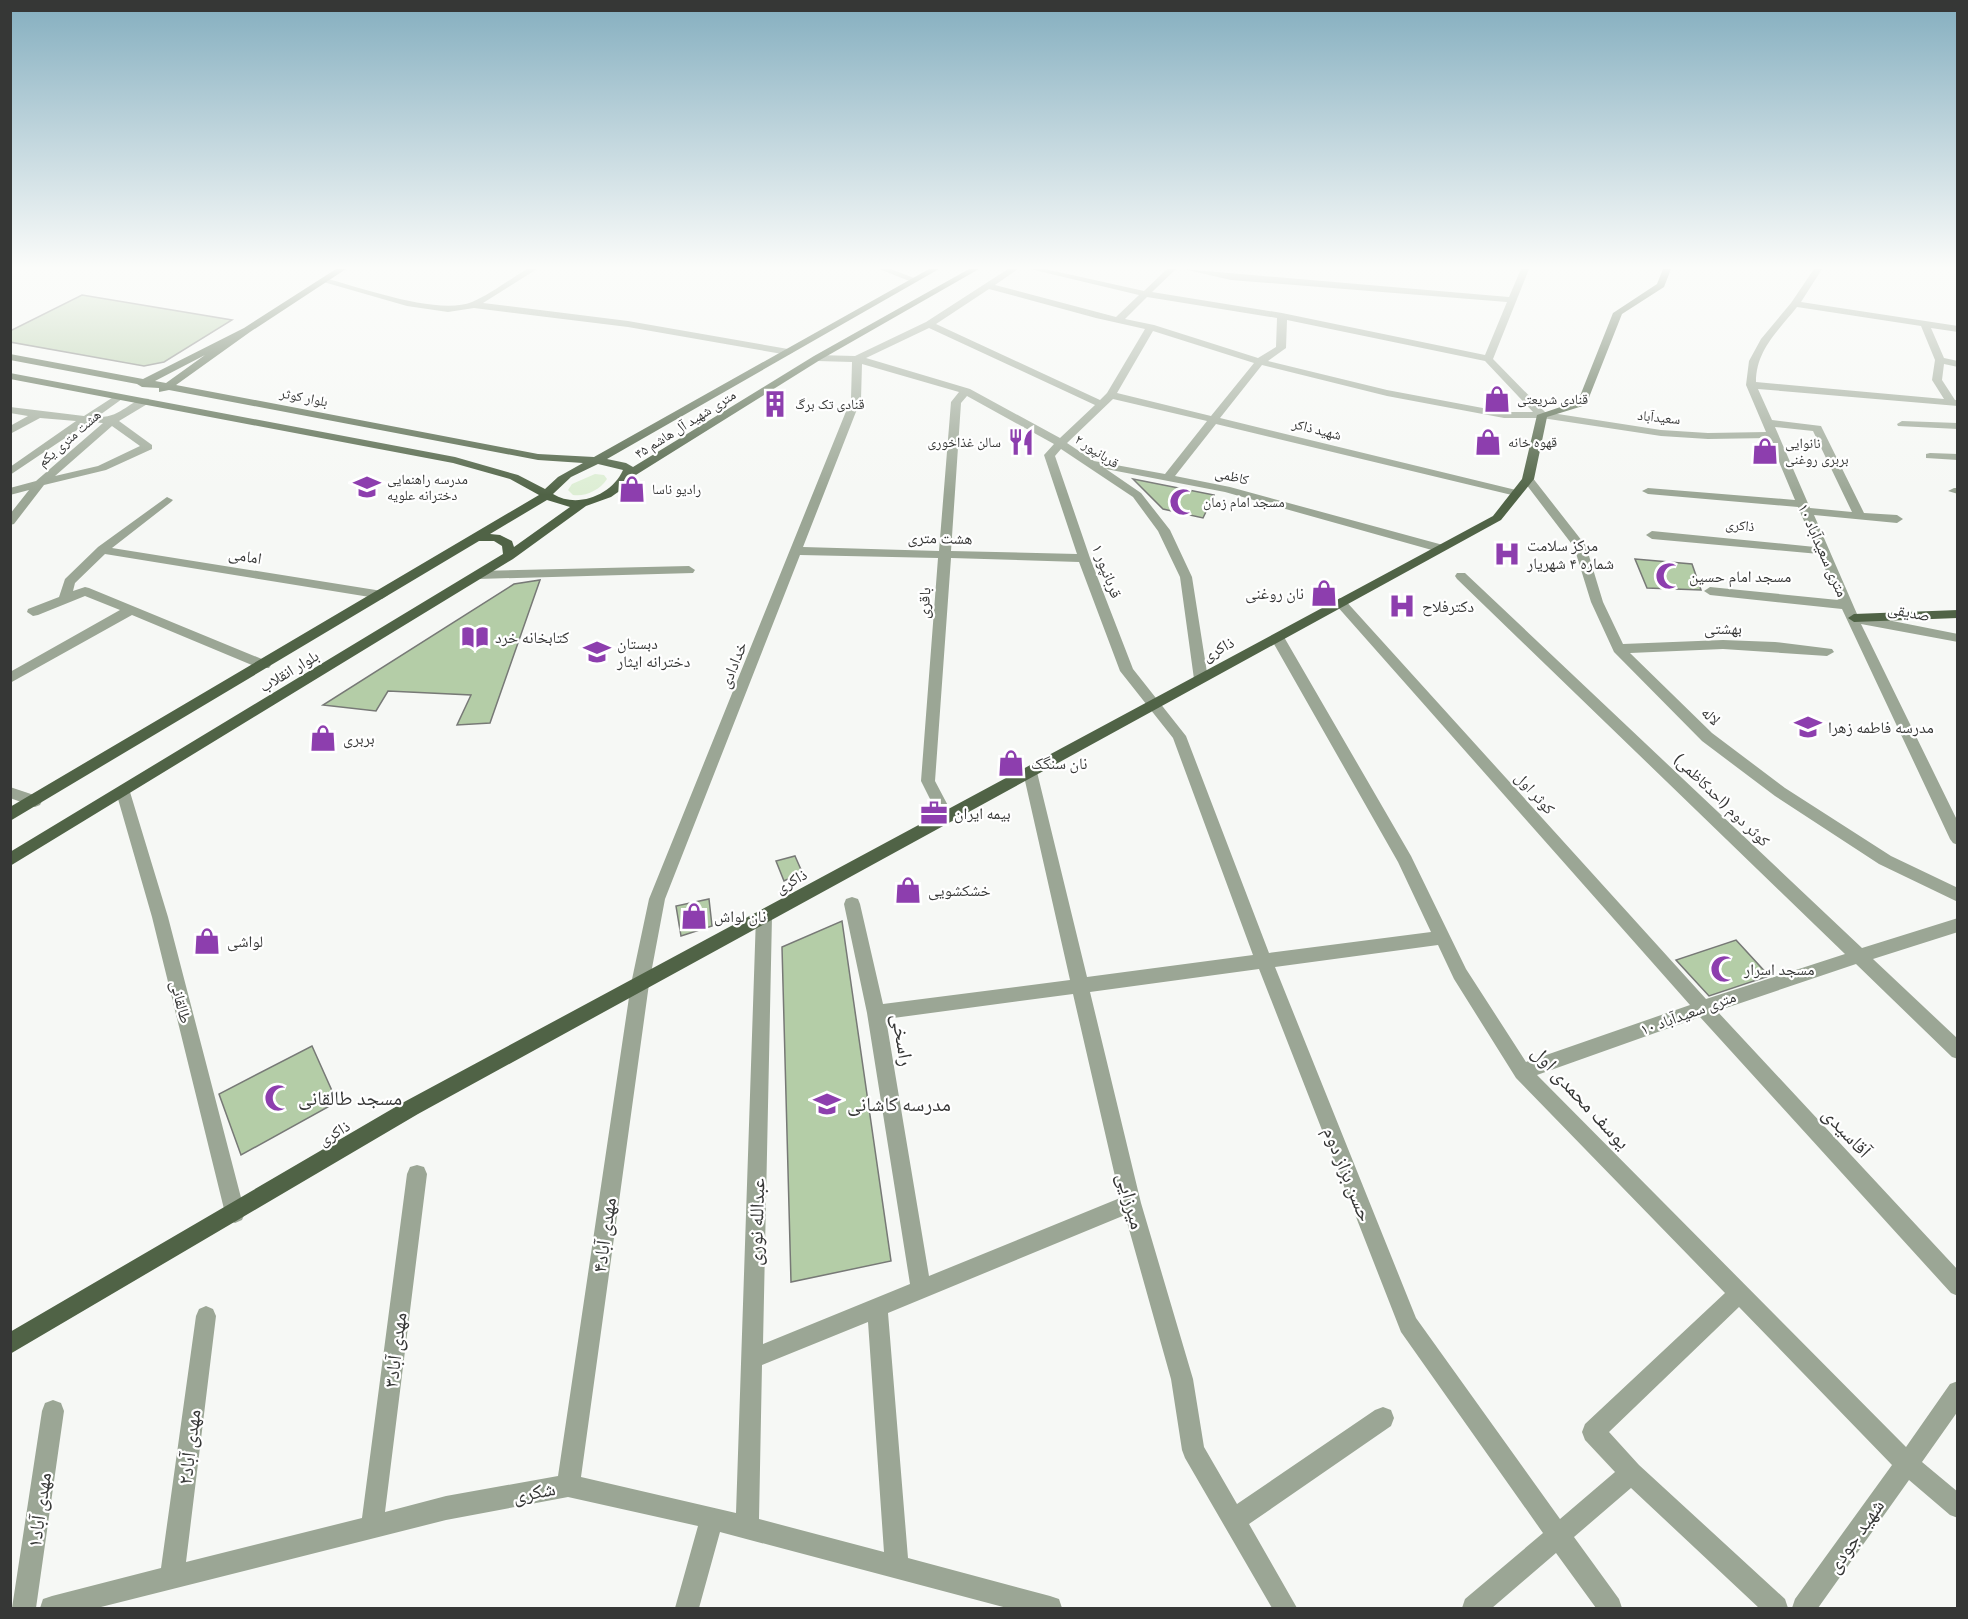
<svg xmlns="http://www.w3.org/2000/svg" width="1968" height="1619" viewBox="0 0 1968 1619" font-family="Cabin,'Noto Naskh Arabic',sans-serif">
  <rect width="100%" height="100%" fill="#f6f8f5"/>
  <!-- green -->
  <path fill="#ddeed4" d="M595,474l9,1 3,4c-7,11 -22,18 -34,16l-5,-5 4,-6z"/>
  <!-- building -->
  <path fill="#b4cda7" stroke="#777976" stroke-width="1.5" d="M82,295l150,25 -68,42 -20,4 -134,-24v-11z
    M1133,479l81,16 -11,23 -40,-9z
    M1635,559l57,5 9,26 -54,-2z
    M540,580l-50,143 -33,2 14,-30 -83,-4 -12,20 -53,-6 191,-121z
    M795,856l7,16 -18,9 -8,-20z
    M709,899l3,27 -31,10 -5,-30z
    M842,921l49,340 -100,21 -9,-335z
    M1736,940l33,36 -60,20 -33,-36z
    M312,1046l25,56 -96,53 -22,-61z"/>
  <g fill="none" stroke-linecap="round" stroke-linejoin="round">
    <!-- minor -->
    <path fill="#9ba695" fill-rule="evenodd" d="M527,269h10l-54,34 145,18 160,28 5,3 -5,3 -160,-28 -154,-19 -26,4 -41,-6 -87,-25 4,-3c36,9 114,38 148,24 19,-8 38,-23 55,-33z
      M879,269h12l28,11 -7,2z
      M1008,269h10l-23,16 121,32 23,-22 -109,-26h15l99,22 23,-22h9l-24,23 130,21 203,42 22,-53 -276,-22 -48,-11 326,28 12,-28h8l-36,90 52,53 116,18 47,3 58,-1 -20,-47 3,-24 12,-22 30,-36 23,-34h8l-21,33 157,24v6l-27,-4 13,30 14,3v6l-14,-3 -2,16 13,20h3v6l-200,-17 14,31 49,6 43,87 33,2 6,4 -6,4 -83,-8 43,99 101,20v8l-97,-18 97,198v23l-5,-2 -3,-4 -108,-230 -132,-14 -6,-4 6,-4 128,13 -19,-46 -167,-15 -6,-4 6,-4 163,16 -17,-40 -150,-13 -6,-3 6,-3 147,12 -26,-62 -61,1 -47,-3 -119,-18h-38l-117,-22 -125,-31 -42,53 296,72 6,3 -6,3 -300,-72 -41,52 55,11 213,58v6l-4,1 -214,-60 -119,-23 35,24 29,37 22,47 16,102 -7,5 -7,-5 -14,-102 -22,-46 -25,-34 -72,-48 -6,7 35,102 43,111 53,67 83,217 162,-21 -33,-70 -128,-225 7,-4 7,4 127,219 55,113 60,93 164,-57 -354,-400 -2,-3 6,-4 4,1 362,400 139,-45 -388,-375 -2,-3 2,-3h8l397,375 96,-30v14l-85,27 85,80v20l-6,-2 -96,-93 -139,47 241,259v26l-7,-3 -251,-276 -163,58 369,372 44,-63 8,-3v30l-36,51 36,30v26l-8,-3 -41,-35 -91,128h-26l3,-9 97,-134 -153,-158 -130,125 30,33 146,134 3,9h-29l-128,-120 -57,49 45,62 3,9h-26l-40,-55 -64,55h-30l3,-9 78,-66 -142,-201 -142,-363 -169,23 51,211 52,176 11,68 33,57 138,-94 8,-3 8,3 3,8 -3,8 -142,98 48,84h-25l-87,-150 -3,-8 -11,-71 -46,-164 -237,98 20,245 142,38 9,3 3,9h-55l-287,-76 -21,76h-24l23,-82 -130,-29 -122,23 -349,88h-57l3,-9 9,-3 109,-28 35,-252 3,-7 7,-3 7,3 3,7 -30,246 176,-44 45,-344 3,-7 7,-2 7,2 3,7 -42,338 61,-16 112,-20 73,-492 18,-85 202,-500 1,-37 -35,-1 -5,-3 5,-3 38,1 71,-34zM989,289l107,29 49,11 -38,64 -7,7 -164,-76zM1147,297l130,21 -1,29 -18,11 -104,-33 -29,-6zM1797,307l124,19 14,34 -3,20 12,19 -188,-17c0,-32 22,-51 41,-75zM1287,320l198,41 48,51h-29l-117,-22 -119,-29 18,-13zM929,328l166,77 -35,33 -90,-49 -104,-31zM1153,331l101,32 -43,53 -94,-23zM862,364l97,28 -8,10 -12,149 -136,-4 58,-148zM967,396l87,48 -10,11 33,99 -126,-3 10,-148zM1113,399l94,22 -42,53 -71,-13 -27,-18zM1775,427l38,4 39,81 -42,-4zM800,555l138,3 -17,223 20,40h10l3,-4 -19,-36 16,-223 128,4 41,109 53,67 80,217 -166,22 -50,-205 -2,-4h-10l-2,4 47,208 -187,24 -23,-100 -2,-5 -6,-2 -6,2 -2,5 23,109 43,271 -147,60 9,-428 -2,-5 -6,-2 -6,2 -2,5 -20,597 -155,-36 68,-493 16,-85zM1438,945l16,34 62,99 209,215 -140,131 -3,8 3,8 30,32 -55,47 -144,-201 -141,-351zM1073,994l47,204 -191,78 -43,-257zM868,1322l16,230 -125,-33 3,-154z
      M118,394l5,3 -1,2 -25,18c25,2 34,-20 52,-18v4l-30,18 33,24v4l-46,21 -62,15 -30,39 -4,1v-11l19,-24 -19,5v-7l26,-7 67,-58 -14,-1 -79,53v-8l66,-46 -36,-3 -30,16v-8l18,-10 -18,-3v-6l74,9zM112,426l28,20 -42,20 -43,10z
      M1902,421l56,2v6l-60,-3 -1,-2z
      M1930,453l28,1v6l-32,-2v-4z
      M1528,476l4,1 54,69 17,56 20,42 100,-4 52,2 57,7 2,3 -7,4 -104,-7 -93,4 82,80 73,55 106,68 67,32v14l-79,-38 -104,-68 -73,-55 -88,-89 -23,-50 -17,-55 -52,-68z
      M1954,488h4v6l-10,-3z
      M167,497l6,3 -2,2 -59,46 270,43 6,4 -6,4 -277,-45 -30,29 -2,8 12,-4 4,1 180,74 2,3 -2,3h-10l-127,-53 -122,68v-11l110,-62 -35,-14 -47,19 -5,1 -6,-4 1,-3 31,-12 6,-18 33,-32z
      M689,566l6,4 -2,3 -215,6 -6,-4 6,-4z
      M123,786l5,2 2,4 38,125 77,296 -3,7 -7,3 -7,-3 -3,-7 -73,-296 -36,-125 2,-4z
      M10,787l30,10 2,4 -2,4 -5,2 -25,-9z
      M53,1400l8,3 3,8 -28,197h-24l30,-197 3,-8z"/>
    <!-- major -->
    <path fill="#506346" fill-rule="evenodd" d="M336,269h10l-96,63 -74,53 362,69 56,3 335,-188h10l-332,190 19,4 7,4 181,-111 155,-87h10l-159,91 -189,118 -10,12 -10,7 -25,9 -73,53 -503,307v-14l493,-298 -1,-8 -8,-5h-15l-469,280v-14l529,-312 -29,-16 -57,-16 -443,-84v-6l445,84 63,18 27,14 13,-12 25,-14 -45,-3 -369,-70 -10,2v-4l-17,-1 -5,-3 -127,-24v-6l133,25 101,-51zM205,355l-39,28 -11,-2zM598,464l25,6c-11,25 -46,39 -70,24l18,-17zM547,500l23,7 -56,40 -2,-6 -12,-6 -10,-1z
      M1663,269h8l-7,18 -42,27 -36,91 -39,12 -13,62 -33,41 -1083,594 -408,240v-22l394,-230 1089,-586 29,-37 15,-64 41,-14 35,-88 44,-29z
      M1958,610v8l-104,4 -6,-4 6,-4z"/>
  </g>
  <!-- sky -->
  <linearGradient id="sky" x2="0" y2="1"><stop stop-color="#84aebf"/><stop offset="0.54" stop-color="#fbfcfa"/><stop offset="1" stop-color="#fbfcfa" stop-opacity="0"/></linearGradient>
  <rect width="1968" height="495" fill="url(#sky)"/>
  <!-- icons -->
  <defs>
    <symbol id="shop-bare" viewBox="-9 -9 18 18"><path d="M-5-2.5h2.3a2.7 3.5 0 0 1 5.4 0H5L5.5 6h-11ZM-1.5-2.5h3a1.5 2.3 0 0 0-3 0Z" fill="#8d3eae" stroke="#fff" stroke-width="2.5" paint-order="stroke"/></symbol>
    <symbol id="building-bare" viewBox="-9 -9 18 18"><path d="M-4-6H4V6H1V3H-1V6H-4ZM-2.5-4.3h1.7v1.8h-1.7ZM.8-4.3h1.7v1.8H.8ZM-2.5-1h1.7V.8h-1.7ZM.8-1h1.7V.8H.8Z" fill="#8d3eae" stroke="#fff" stroke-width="2.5" paint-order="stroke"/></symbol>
    <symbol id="restaurant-bare" viewBox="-9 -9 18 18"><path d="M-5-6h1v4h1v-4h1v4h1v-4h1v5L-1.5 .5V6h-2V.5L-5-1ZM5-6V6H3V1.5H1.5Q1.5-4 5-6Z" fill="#8d3eae" stroke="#fff" stroke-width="2.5" paint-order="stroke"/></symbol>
    <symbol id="school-bare" viewBox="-9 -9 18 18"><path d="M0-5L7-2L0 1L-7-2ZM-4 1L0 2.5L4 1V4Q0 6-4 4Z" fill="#8d3eae" stroke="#fff" stroke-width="2.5" paint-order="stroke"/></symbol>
    <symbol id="mosque-bare" viewBox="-9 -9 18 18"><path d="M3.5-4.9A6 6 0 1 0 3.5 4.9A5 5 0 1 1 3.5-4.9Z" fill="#8d3eae" stroke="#fff" stroke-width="2.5" paint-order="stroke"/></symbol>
    <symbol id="hospital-bare" viewBox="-9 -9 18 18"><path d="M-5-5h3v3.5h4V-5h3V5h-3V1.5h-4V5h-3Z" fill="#8d3eae" stroke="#fff" stroke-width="2.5" paint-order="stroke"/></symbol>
    <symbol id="library-bare" viewBox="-9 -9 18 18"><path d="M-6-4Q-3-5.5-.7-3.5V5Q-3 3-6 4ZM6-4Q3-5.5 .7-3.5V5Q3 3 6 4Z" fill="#8d3eae" stroke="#fff" stroke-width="2.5" paint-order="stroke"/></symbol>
    <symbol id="office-bare" viewBox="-9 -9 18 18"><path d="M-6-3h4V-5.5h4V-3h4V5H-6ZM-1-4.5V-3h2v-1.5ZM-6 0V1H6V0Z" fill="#8d3eae" stroke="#fff" stroke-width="2.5" paint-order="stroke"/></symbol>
  </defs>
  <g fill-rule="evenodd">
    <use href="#shop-bare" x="1478" y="380" width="38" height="38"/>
    <use href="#building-bare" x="756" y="385" width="38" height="38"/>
    <use href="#restaurant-bare" x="1002" y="423" width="38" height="38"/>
    <use href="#shop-bare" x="1469" y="423" width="38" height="38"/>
    <use href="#shop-bare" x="1746" y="432" width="38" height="38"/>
    <use href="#school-bare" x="348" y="468" width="38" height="38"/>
    <use href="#shop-bare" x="613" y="470" width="38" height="38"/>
    <use href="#mosque-bare" x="1164" y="483" width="38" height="38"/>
    <use href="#hospital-bare" x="1488" y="535" width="38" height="38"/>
    <use href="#mosque-bare" x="1650" y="557" width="38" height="38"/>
    <use href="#shop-bare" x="1305" y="574" width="38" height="38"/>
    <use href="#hospital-bare" x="1383" y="587" width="38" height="38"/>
    <use href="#library-bare" x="456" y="618" width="38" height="38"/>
    <use href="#school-bare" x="578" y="633" width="38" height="38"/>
    <use href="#school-bare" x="1789" y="708" width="38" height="38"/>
    <use href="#shop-bare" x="304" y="719" width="38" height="38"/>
    <use href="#shop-bare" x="992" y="744" width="38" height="38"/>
    <use href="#office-bare" x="915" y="794" width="38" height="38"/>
    <use href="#shop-bare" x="889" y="871" width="38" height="38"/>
    <use href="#shop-bare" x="675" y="897" width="38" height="38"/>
    <use href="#shop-bare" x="188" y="922" width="38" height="38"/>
    <use href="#mosque-bare" x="1705" y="950" width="38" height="38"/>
    <use href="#mosque-bare" x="259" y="1079" width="38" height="38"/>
    <use href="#school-bare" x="808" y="1085" width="38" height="38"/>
  </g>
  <g text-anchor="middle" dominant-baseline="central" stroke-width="4.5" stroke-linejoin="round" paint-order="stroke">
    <!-- far-street labels -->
    <g font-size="14" fill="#363736" stroke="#fff">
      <text transform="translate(304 397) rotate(11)">بلوار کوثر</text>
      <text transform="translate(1659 417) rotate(6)">سعیدآباد</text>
      <text transform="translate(685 424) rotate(-32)">۴۵ متری شهید آل هاشم</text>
      <text transform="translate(1317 429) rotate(14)">شهید ذاکر</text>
      <text transform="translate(69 438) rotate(-41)">هشت متری یکم</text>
      <text transform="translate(1097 451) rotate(33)">قربانپور ۲</text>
      <text transform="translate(1232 476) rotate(13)">کاظمی</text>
      <text transform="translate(1740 525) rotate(5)">ذاکری</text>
    </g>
    <!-- far-poi labels -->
    <g font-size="14" fill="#363736" stroke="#fff" text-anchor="start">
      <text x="1517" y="399">قنادی شریعتی</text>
      <text x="795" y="404">قنادی تک برگ</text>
      <text x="1001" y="442" text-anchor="end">سالن غذاخوری</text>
      <text x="1508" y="442">قهوه خانه</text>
      <text x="1785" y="443">نانوایی<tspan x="1785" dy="16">بربری روغنی</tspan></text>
      <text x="387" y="479">مدرسه راهنمایی<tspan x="387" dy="16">دخترانه علویه</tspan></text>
      <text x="652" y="489">رادیو ناسا</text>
      <text x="1203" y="502">مسجد امام زمان</text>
    </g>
    <!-- street labels -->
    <g font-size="16" fill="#363736" stroke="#fff">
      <text transform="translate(940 538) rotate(1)">هشت متری</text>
      <text transform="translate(1823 550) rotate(66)">۱۰ متری سعیدآباد</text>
      <text transform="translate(245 556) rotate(9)">امامی</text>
      <text transform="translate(1107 571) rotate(69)">قربانپور ۱</text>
      <text transform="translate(924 603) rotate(-86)">باقری</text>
      <text transform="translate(1909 612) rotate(11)">صدیقی</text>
      <text x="1723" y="628">بهشتی</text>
      <text transform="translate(1218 649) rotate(-29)">ذاکری</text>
      <text transform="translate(733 665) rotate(-68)">خدادادی</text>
      <text transform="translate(289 671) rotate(-31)">بلوار انقلاب</text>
      <text transform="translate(1711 716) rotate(43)">لاله</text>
      <text transform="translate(1535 793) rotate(48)">کوثر اول</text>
      <text transform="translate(1722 800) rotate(44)">کوثر دوم (احدکاظمی)</text>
      <text transform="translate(791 881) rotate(-29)">ذاکری</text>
      <text transform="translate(181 1002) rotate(76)">طالقانی</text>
      <text transform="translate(1688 1013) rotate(-20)">۱۰ متری سعیدآباد</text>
      <text transform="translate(334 1133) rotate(-31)">ذاکری</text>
    </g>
    <!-- poi labels -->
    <g font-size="16" fill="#363736" stroke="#fff" text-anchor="start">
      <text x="1527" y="545">مرکز سلامت<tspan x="1527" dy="18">شماره ۴ شهریار</tspan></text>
      <text x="1689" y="576">مسجد امام حسین</text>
      <text x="1304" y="593" text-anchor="end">نان روغنی</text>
      <text x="1422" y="606">دکترفلاح</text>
      <text x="495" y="637">کتابخانه خرد</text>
      <text x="617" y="643">دبستان<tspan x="617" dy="18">دخترانه ایثار</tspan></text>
      <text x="1828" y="727">مدرسه فاطمه زهرا</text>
      <text x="343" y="738">بربری</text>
      <text x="1031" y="763">نان سنگک</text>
      <text x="954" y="813">بیمه ایران</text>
      <text x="928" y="890">خشکشویی</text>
      <text x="714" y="916">نان لواش</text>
      <text x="227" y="941">لواشی</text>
      <text x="1744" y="969">مسجد اسرار</text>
    </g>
    <!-- near-street labels -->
    <g font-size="20" fill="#363736" stroke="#fff">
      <text transform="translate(903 1040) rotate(81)">راسخی</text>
      <text transform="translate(1581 1097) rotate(47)">یوسف محمدی اول</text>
      <text transform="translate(1847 1132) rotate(47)">آقاسیدی</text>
      <text transform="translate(1348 1174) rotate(68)">حسن بزاز دوم</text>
      <text transform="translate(1131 1201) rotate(75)">میرزایی</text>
      <text transform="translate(756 1222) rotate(-88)">عبدالله نوری</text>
      <text transform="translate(604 1235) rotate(-82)">مهدی آباد۴</text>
      <text transform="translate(395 1350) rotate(-83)">مهدی آباد۳</text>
      <text transform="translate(189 1447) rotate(-83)">مهدی آباد۲</text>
      <text transform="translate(534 1492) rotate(-11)">شکری</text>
      <text transform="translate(39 1510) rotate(-82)">مهدی آباد۱</text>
      <text transform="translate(1855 1536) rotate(-55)">شهید جودی</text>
    </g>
    <!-- near-poi labels -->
    <g font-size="20" fill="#363736" stroke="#fff" text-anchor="start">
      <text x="298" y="1098">مسجد طالقانی</text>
      <text x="847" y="1104">مدرسه کاشانی</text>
    </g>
  </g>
  <!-- border -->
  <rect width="1968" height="1619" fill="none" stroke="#363736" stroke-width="24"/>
</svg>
